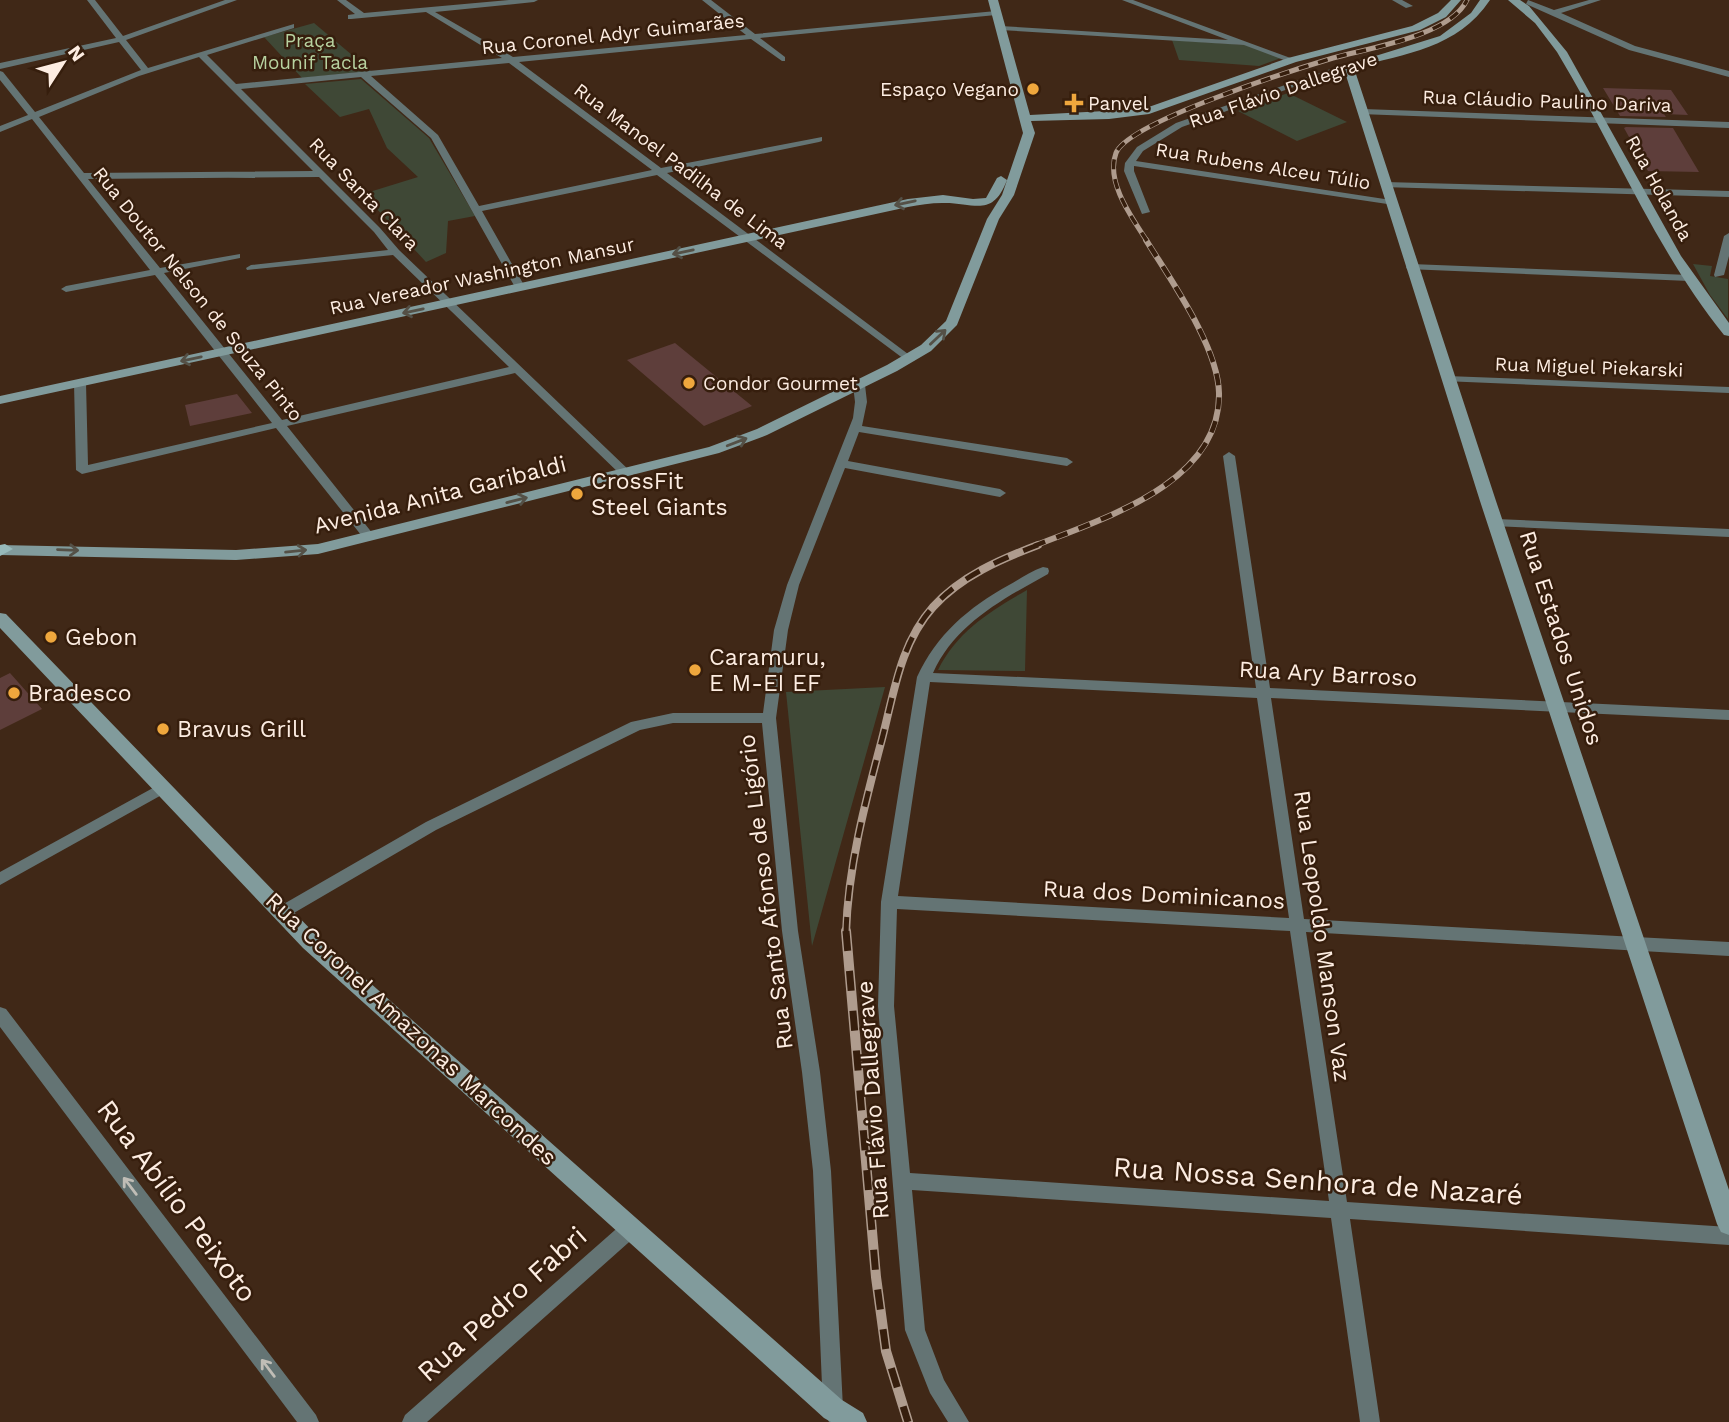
<svg xmlns="http://www.w3.org/2000/svg" width="1729" height="1422" viewBox="0 0 1729 1422" font-family="'Work Sans',sans-serif">
  <rect width="100%" height="100%" fill="#402817"/>
  <!-- green -->
  <path fill="#3f4836" d="M314,23l57,48 -69,7 -38,-41z
    M1172,40l75,5 34,13 -22,8 -80,-6z
    M361,79l68,59 46,78 -27,5 -2,32 -20,9 -63,-68 55,-17 -31,-29 -18,-39 -29,8 -35,-33z
    M1288,93l59,29 -50,19 -59,-30z
    M1693,264l19,2 -2,10 18,3v40l-18,-24z
    M1027,590l-2,81 -87,-1c19,-39 54,-60 89,-80z
    M885,687l-73,259 -26,-254z"/>
  <!-- building -->
  <path fill="#5e3e3b" d="M1603,88l68,2 17,25 -24,-1 2,3 -46,-1z
    M1626,127l47,1 26,44 -51,-1 -24,-43z
    M675,343l77,63 -48,20 -77,-66z
    M237,394l15,19 -62,13 -5,-21z
    M10,673l32,36 -42,21v-52z"/>
  <g fill="none" stroke-linecap="round" stroke-linejoin="round">
    <!-- street -->
    <path fill="#647474" fill-rule="evenodd" d="M87,0h8l28,36 102,-36h12l-111,40 22,28 146,-44v4l-87,27 29,29 266,-26 -76,-46 -75,7h-3v-4l7,-1 -18,-14h9l18,13 145,-13h29l-4,2 -99,10 78,45 233,-22 -44,-35h9l44,34 241,-23 4,2 -4,2 -236,23 25,19v4h-3l-31,-22 -232,23 142,106 161,-31v4l-3,1 -152,31 245,184v4l-4,1 -251,-187 -175,36 43,76 -1,2h-8l-85,-151 -70,-61 -120,12 139,139 19,22 233,223 -6,4 -4,-1 -107,-103 -228,53 86,108 2,3 -6,4 -4,-1 -89,-112 -194,46 -6,-4 -2,-87 6,-3 6,3 2,82 184,-42 -117,-148 -89,17 -5,-3 5,-3 84,-16 -118,-151 -32,13v-6l28,-11 -28,-35v-9l3,1 32,40 106,-42 -22,-28 -119,27v-6l116,-25zM199,57l114,114 -229,2 -45,-56 100,-41zM509,63l143,107 -173,36 -41,-71 -67,-59zM319,177l55,55 14,18 -137,15 -5,3 1,2 146,-15 116,112 -227,53 -118,-147 76,-15v-4l-80,14 -72,-89z
      M1122,0h11l163,60 -7,2 -45,-17 -244,-15 -4,-2 4,-2 228,14z
      M1392,0h10l11,6 -7,2z
      M1528,0l26,10 35,-10h12l-40,13 74,33 94,25v6l-100,-27 -103,-46z
      M1345,64l7,2 -170,61 -39,24 -7,10 255,39 3,1v4l-260,-39v5l16,41 -8,2 -18,-43 1,-8 12,-16 39,-24z
      M1363,109l366,13v6l-369,-14 -1,-2z
      M1385,182l344,9v6l-347,-10v-4z
      M1729,233v23l-5,19 -9,2 -1,-2 10,-39z
      M1411,264l278,11 5,3 -5,3 -282,-12 -1,-2z
      M1447,376l282,11v6l-286,-12v-4z
      M859,382l6,3 2,17 -5,24 205,32 6,4 -6,4 -208,-34 -11,29 152,28 6,4 -6,4 -155,-29 -46,117 -11,45 -12,88 22,213 22,141 11,99 12,237 6,14h-20l-6,-13 -10,-238 -11,-99 -20,-141 -20,-208h-89l-33,7 -204,100 -149,87 -6,2 -6,-2 -2,-4 2,-4 151,-87 205,-100 42,-9h90l11,-83 13,-45 66,-167 2,-16 -2,-17z
      M1229,452l6,4 35,232 459,22v10l-458,-22 33,221 425,23v14l-423,-24 41,270 382,25v18l-379,-26 30,203h-20l-29,-204 -419,-28 13,140 19,50 25,42h-21l-18,-29 -25,-63 -27,-324 3,-104 36,-225c20,-43 51,-69 92,-92 11,-6 22,-14 34,-18l5,1 1,3 -1,3c-45,25 -93,50 -115,99l323,15 -33,-232zM930,682l327,16 32,220 -391,-22zM897,909l393,22 39,270 -419,-28 -16,-167z
      M1497,519l232,10v8l-236,-11 -2,-3z
      M162,783l5,1 2,4 -2,4 -167,93v-13z
      M0,1007l6,2 310,406 3,7h-22l-297,-395z
      M630,1220l7,3 2,6 -2,6 -210,187h-25l3,-7 218,-192z"/>
    <!-- secondary -->
    <path fill="#819b9c" fill-rule="evenodd" d="M988,0h10l32,115 113,-6 145,-51 124,-32 26,-13 13,-13h10l-15,17 -26,13 -124,32 -147,52 -40,5 -78,2 4,12 -21,62 -15,24 -42,106 -26,26 -34,20 -130,64 -48,18 -401,101 -82,6 -236,-5v-10l236,5 82,-6 391,-97 48,-18 130,-64 34,-20 25,-24 41,-102 15,-24 21,-62z
      M1480,0h10c-33,49 -84,53 -136,68l142,433 233,689v45l-8,-3 -4,-8 -237,-723 -137,-435 97,-30 31,-23z
      M1508,0h12l9,6 38,46 114,204 48,67v13l-5,-1c-69,-86 -110,-189 -167,-283l-22,-29z
      M1001,176l6,4c-15,39 -33,22 -65,23 -11,0 -23,2 -34,4l-908,197v-8l908,-197 35,-4 30,4 13,-1 11,-20z
      M0,613l6,1 311,322 525,464 21,13 4,9h-36l-7,-4 -521,-470 -303,-320z"/>
    <!-- primary -->
    <path fill="#97b9ba" fill-rule="evenodd" d="M5,544l8,5 -13,7v-11z"/>
    <defs>
      <path id="rail-far3" d="M1147,241c-14,-22 -42,-59 -31,-88 12,-31 180,-84 217,-95 36,-10 117,-22 134,-58"/>
      <path id="rail-far2" d="M1034,546c67,-27 187,-62 185,-153 -1,-47 -49,-114 -73,-153"/>
      <path id="rail-far1" d="M846,933c2,-66 19,-130 36,-194 12,-46 18,-95 51,-132 28,-31 68,-48 105,-62"/>
      <path id="rail" d="M846,931l30,346 10,74 22,71"/>
    </defs>
    <!-- rail-far3 casing -->
    <use href="#rail-far3" stroke="#af9c8e" stroke-width="5"/>
    <!-- rail-far2 casing -->
    <use href="#rail-far2" stroke="#af9c8e" stroke-width="6"/>
    <!-- rail-far1 casing -->
    <use href="#rail-far1" stroke="#af9c8e" stroke-width="8"/>
    <!-- rail casing -->
    <use href="#rail" stroke="#af9c8e" stroke-width="10"/>
    <!-- rail-far3 -->
    <use href="#rail-far3" stroke="#361e0d" stroke-width="3.5" stroke-dasharray="10" stroke-linecap="butt"/>
    <!-- rail-far2 -->
    <use href="#rail-far2" stroke="#361e0d" stroke-width="4.5" stroke-dasharray="12" stroke-linecap="butt"/>
    <!-- rail-far1 -->
    <use href="#rail-far1" stroke="#361e0d" stroke-width="5" stroke-dasharray="16" stroke-linecap="butt"/>
    <!-- rail -->
    <use href="#rail" stroke="#361e0d" stroke-width="7" stroke-dasharray="20" stroke-linecap="butt"/>
  </g>
  <!-- one-way arrows -->
  <defs><path id="oneway-shaft" d="M-6 0H5M1.5-3L5.5 0L1.5 3" fill="none" stroke-width="1.6" stroke-linecap="round" stroke-linejoin="round" transform="scale(1.75)"/></defs>
  <g stroke="#545046">
    <use href="#oneway-shaft" transform="translate(905 203) rotate(168)"/>
    <use href="#oneway-shaft" transform="translate(683 252) rotate(168)"/>
    <use href="#oneway-shaft" transform="translate(413 311) rotate(168)"/>
    <use href="#oneway-shaft" transform="translate(938 337) rotate(-43)"/>
    <use href="#oneway-shaft" transform="translate(191 359) rotate(168)"/>
    <use href="#oneway-shaft" transform="translate(737 442) rotate(-21)"/>
    <use href="#oneway-shaft" transform="translate(517 500) rotate(-14)"/>
    <use href="#oneway-shaft" transform="translate(68 550) rotate(2)"/>
    <use href="#oneway-shaft" transform="translate(296 551) rotate(-6)"/>
  </g>
  <g stroke="#c0bdb6">
    <use href="#oneway-shaft" transform="translate(130 1186) rotate(-127)"/>
    <use href="#oneway-shaft" transform="translate(268 1368) rotate(-127)"/>
  </g>
  <!-- markers -->
  <g fill="#efa73d" stroke="#361e0d" stroke-width="2.5">
    <circle cx="1033" cy="89" r="7"/>
    <path d="M1070.5 92.5h7v7h7v7h-7v7h-7v-7h-7v-7h7z"/>
    <circle cx="689" cy="383" r="7"/>
    <circle cx="577" cy="494" r="7"/>
    <circle cx="51" cy="637" r="7"/>
    <circle cx="695" cy="670" r="7"/>
    <circle cx="14" cy="693" r="7"/>
    <circle cx="163" cy="729" r="7"/>
  </g>
  <g text-anchor="middle" dominant-baseline="central" stroke-width="5" stroke-linejoin="round" paint-order="stroke">
    <!-- far-street labels -->
    <g font-size="19" fill="#fdede2" stroke="#361e0d">
      <text transform="translate(613 34) rotate(-6)">Rua Coronel Adyr Guimarães</text>
      <text transform="translate(1283 90) rotate(-19)">Rua Flávio Dallegrave</text>
      <text transform="translate(1547 101) rotate(2)">Rua Cláudio Paulino Dariva</text>
      <text transform="translate(681 166) rotate(37)">Rua Manoel Padilha de Lima</text>
      <text transform="translate(1263 166) rotate(9)">Rua Rubens Alceu Túlio</text>
      <text transform="translate(1659 188) rotate(61)">Rua Holanda</text>
      <text transform="translate(364 194) rotate(46)">Rua Santa Clara</text>
      <text transform="translate(482 276) rotate(-12)">Rua Vereador Washington Mansur</text>
      <text transform="translate(198 294) rotate(51)">Rua Doutor Nelson de Souza Pinto</text>
      <text transform="translate(1589 367) rotate(2)">Rua Miguel Piekarski</text>
    </g>
    <!-- far-park labels -->
    <g font-size="19" fill="#b7d2a0" stroke="#361e0d">
      <text x="310" y="40">Praça<tspan x="310" dy="22">Mounif Tacla</tspan></text>
    </g>
    <!-- far-poi labels -->
    <g font-size="19" fill="#fdede2" stroke="#361e0d" text-anchor="start">
      <text x="1019" y="89" text-anchor="end">Espaço Vegano</text>
      <text x="1088" y="103">Panvel</text>
      <text x="703" y="383">Condor Gourmet</text>
    </g>
    <!-- poi labels -->
    <g font-size="23" fill="#fdede2" stroke="#361e0d" text-anchor="start">
      <text x="591" y="481">CrossFit<tspan x="591" dy="26">Steel Giants</tspan></text>
      <text x="65" y="637">Gebon</text>
      <text x="709" y="657">Caramuru,<tspan x="709" dy="26">E M-EI EF</tspan></text>
      <text x="28" y="693">Bradesco</text>
      <text x="177" y="729">Bravus Grill</text>
    </g>
    <!-- street labels -->
    <g font-size="23" fill="#fdede2" stroke="#361e0d">
      <text transform="translate(440 495) rotate(-14)">Avenida Anita Garibaldi</text>
      <text transform="translate(1561 638) rotate(72)">Rua Estados Unidos</text>
      <text transform="translate(1328 674) rotate(3)">Rua Ary Barroso</text>
      <text transform="translate(766 892) rotate(-97)">Rua Santo Afonso de Ligório</text>
      <text transform="translate(1164 895) rotate(3)">Rua dos Dominicanos</text>
      <text transform="translate(1322 936) rotate(82)">Rua Leopoldo Manson Vaz</text>
      <text transform="translate(411 1029) rotate(43)">Rua Coronel Amazonas Marcondes</text>
      <text transform="translate(873 1100) rotate(-94)">Rua Flávio Dallegrave</text>
    </g>
    <!-- near-street labels -->
    <g font-size="28" fill="#fdede2" stroke="#361e0d">
      <text transform="translate(1318 1181) rotate(4)">Rua Nossa Senhora de Nazaré</text>
      <text transform="translate(177 1201) rotate(53)">Rua Abílio Peixoto</text>
      <text transform="translate(502 1304) rotate(-42)">Rua Pedro Fabri</text>
    </g>
  </g>
  <!-- north arrow -->
  <g transform="translate(63 63) rotate(54)" stroke="#361e0d" stroke-width="5" paint-order="stroke">
  <path d="M0-5L12 26L0 18L-12 26Z" fill="#fdede2"/>
  <text y="-10" font-size="19" font-weight="bold" text-anchor="middle" fill="#fdede2">N</text>
  </g>
</svg>
